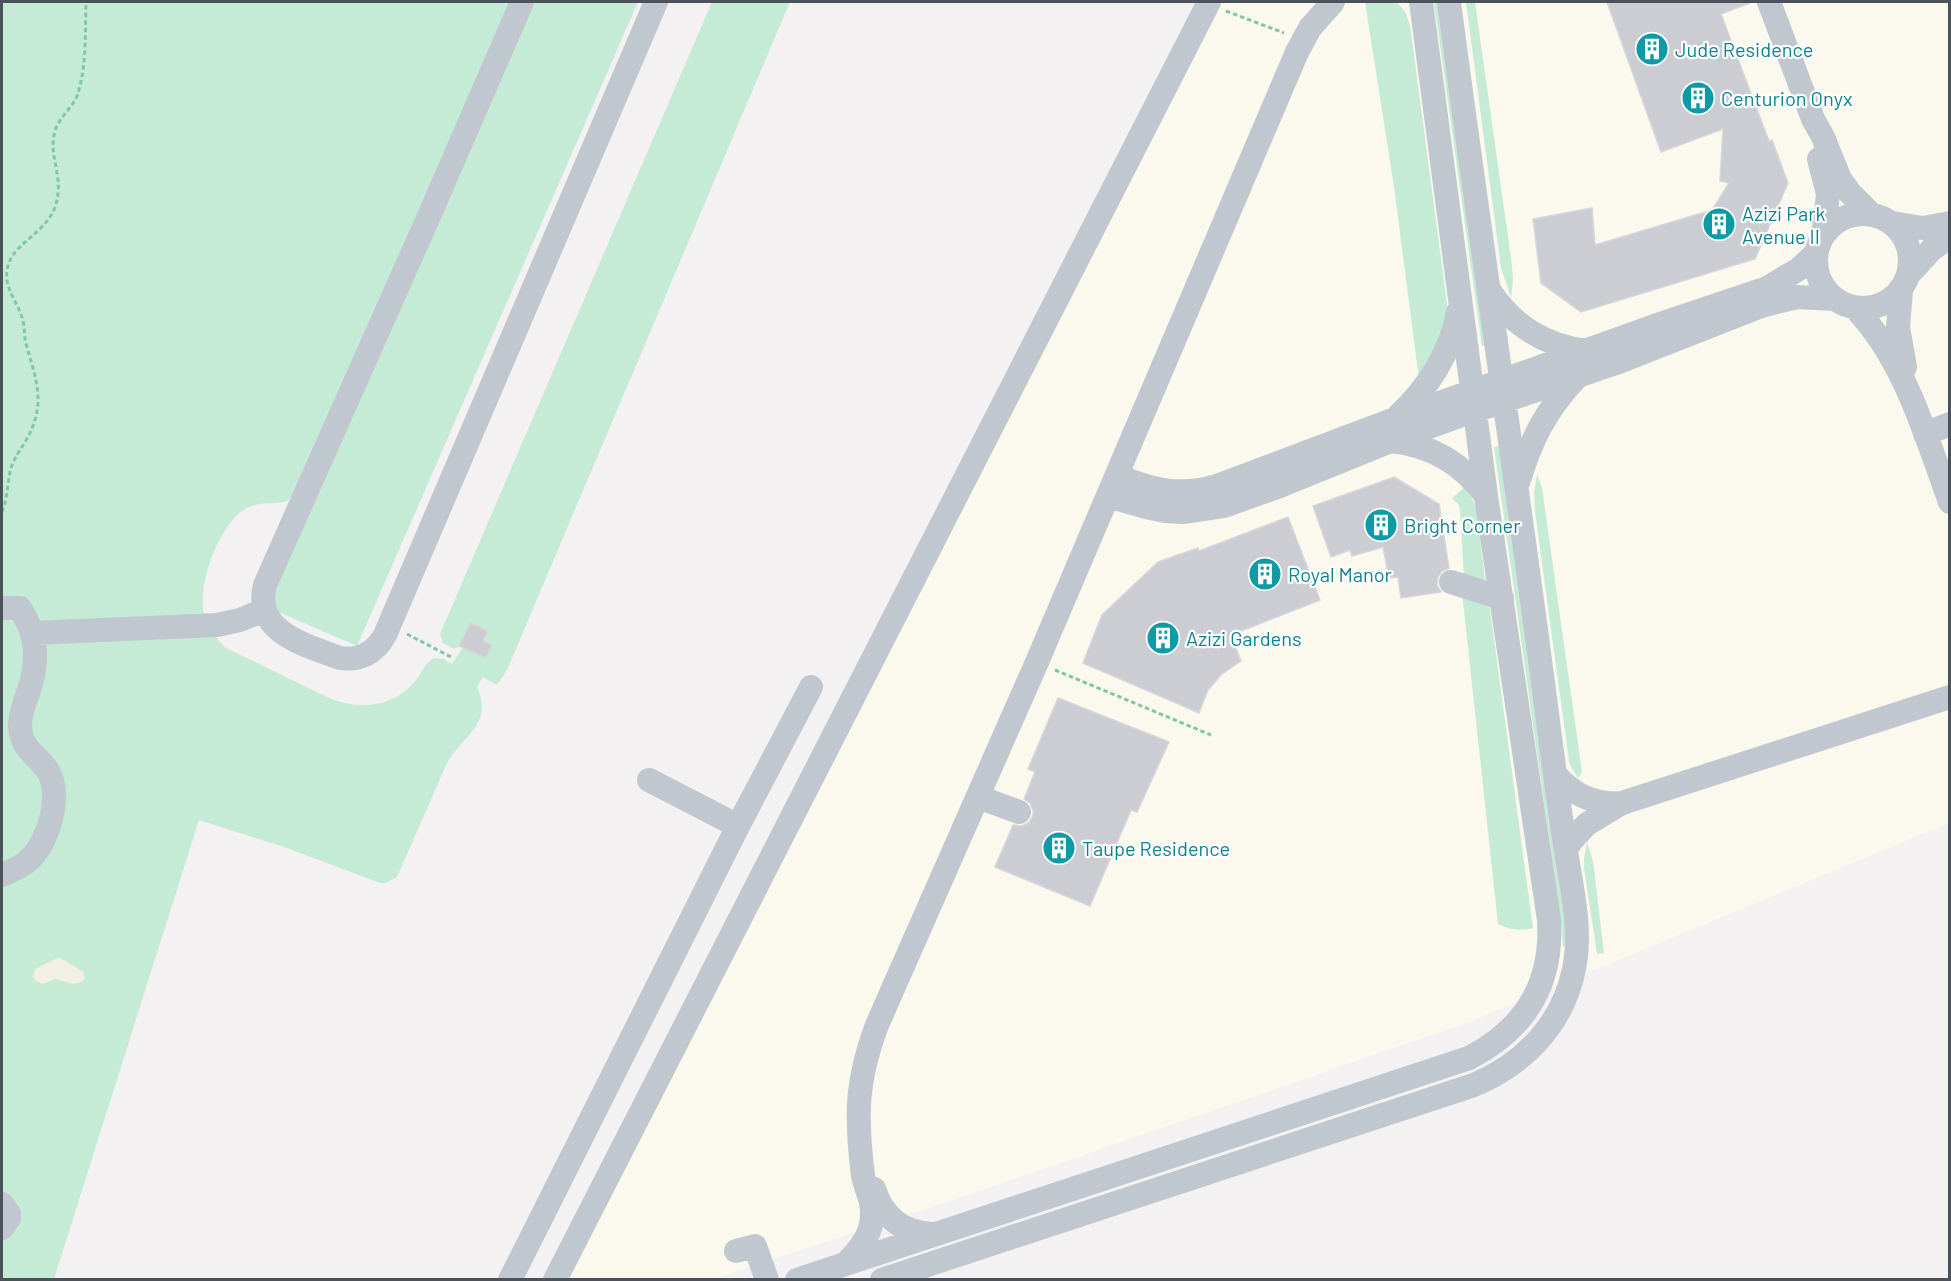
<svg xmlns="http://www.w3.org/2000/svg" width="1951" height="1281" viewBox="0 0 1951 1281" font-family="Barlow,sans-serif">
  <rect width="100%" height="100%" fill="#f3f1f1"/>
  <!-- commercial -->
  <path fill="#fbf8ed" d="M1221,2h728v821l-482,200 -517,178 -237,78 -148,1z"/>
  <!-- green -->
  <path fill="#c5ebd7" d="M2,2h508l-217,495c-10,10 -29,3 -44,10 -28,12 -52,76 -45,106 3,13 12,25 22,35l103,50c31,13 66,9 87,-18 7,-8 9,-18 18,-22l10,1 8,5 11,-17 23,11 6,-13 -9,-4 5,-10 -18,-8 -11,23 -5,3 -11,-6 -3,-9 272,-632h78l-283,668 -10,15 -14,-8 -6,10c17,37 -14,48 -30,76l-50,114 -11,6h-6l-93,-35 -88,-28 -145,459 -52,1z
    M531,2h107l-281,644 -90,-39z
    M1365,2h31l9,9 5,14 38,286 -1,13 -28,55 -25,-192z
    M1434,2h5l47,344h-4z
    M1466,2h9l36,256 2,21 -2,19 -10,-30z
    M1499,446l67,478 2,26 -5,-5 -2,-21 -67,-477z
    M1537,474l5,14 40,284 -4,6 -7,-11 -2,-6 -34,-249 -1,-19z
    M1466,486l10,21 10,79 -22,-9 -4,-67 -1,-5 -7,-7z
    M1462,592l27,10 44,326c-13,3 -23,2 -35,-4z
    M1587,842l6,19 11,92 -7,1 -13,-86v-9z"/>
  <!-- sand -->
  <path fill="#f2efe4" d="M57,958h4l22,14 2,6 -3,4 -9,2 -17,-5 -13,5 -8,-3 -2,-4 2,-8z"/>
  <!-- building -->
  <path fill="#cbcdd3" stroke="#d6d7db" stroke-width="1.5" d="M1607,2h143v1l-29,11 48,127 3,-1 16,43 -33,76 -174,53 -40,-29 -8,-64 59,-11 3,37 117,-35 17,-27 -9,-2 3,-52 -62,23z
    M1394,477l45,27 10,64 -7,3 -4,6 -1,8 4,7 -40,6 -3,-21 -9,1 -6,-31 -31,9 -2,-6 -19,7 -18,-51z
    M1288,517l32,83 -89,35 10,26 -19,13 -14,16 -9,23 -116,-50 19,-48 56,-53 40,-14 1,3z
    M470,623l18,8 -5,10 9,4 -6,13 -27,-12z
    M1058,698l111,44 -32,70 -6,-2 -41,96 -95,-39 18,-42 9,1 7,-4 4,-6v-6l-3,-7 -6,-4 11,-27 -7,-3z"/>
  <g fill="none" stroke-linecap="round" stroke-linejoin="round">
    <!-- path -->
    <path stroke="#80c6aa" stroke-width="3" stroke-dasharray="4.5 3" stroke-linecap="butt" d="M1226,11l58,22
      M2,512c6,-15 5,-29 9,-44 5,-15 16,-26 21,-40 13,-30 2,-55 -6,-84 -2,-8 -1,-15 -3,-23 -4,-18 -19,-31 -16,-51 4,-27 37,-34 48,-63 10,-29 -6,-48 -1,-72 2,-15 17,-25 23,-39 10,-29 8,-64 9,-94
      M407,634l44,23
      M1055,670l156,65"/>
    <!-- minor -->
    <path stroke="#c1c7ce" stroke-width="24" d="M522,2l-93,214 -164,369c-12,47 40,60 75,73 20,3 35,-5 45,-23l271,-633
      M1769,2l44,117 10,18 17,42 10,14 22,22
      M1819,159l9,35 -5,42
      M1816 261a47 47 0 1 1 94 0a47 47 0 1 1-94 0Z
      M1892,223l31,5 27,-5
      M1908,275l24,-26 18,-12
      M1901,290l-3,37 7,40
      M1490,291c23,35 54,54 96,60
      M1854,307c51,53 71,127 96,195
      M1399,415c29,-27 52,-63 59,-103
      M1925,434l25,-10
      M1391,441c40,4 72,23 95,55
      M1117,476c36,14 61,21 100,10l178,-67 265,-95 107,-36 32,-19 18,-17
      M1518,483c13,-43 27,-72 58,-105
      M1108,496l38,11 19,4 20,1 39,-6 56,-20 111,-45 60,-22 165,-56 145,-57 36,-9 38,2
      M1451,582l51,16
      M2,608h18c17,27 19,52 9,82 -4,12 -9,23 -9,36 1,24 17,28 28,45 14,24 1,71 -19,89 -7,7 -18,11 -27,15
      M33,633l184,-8 23,-5 24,-10
      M1555,774c18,21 39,31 67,29l328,-106
      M649,780l89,46
      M978,797l41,15
      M1566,849l6,-9 15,-16 35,-21
      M874,1189c9,28 28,44 58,45
      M2,1204l7,10v4l-7,10
      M736,1251l19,-5 12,34
      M845,1264c18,-17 31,-35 26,-61 -2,-9 -6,-18 -8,-27 -2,-17 -4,-34 -4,-51 -2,-34 6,-68 18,-100l160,-363 260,-610 13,-24 23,-26
      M510,1280l228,-454 73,-139
      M555,1280l654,-1278
      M797,1280l672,-222c56,-29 84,-74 80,-138l-63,-424 -65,-494
      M882,1280l592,-195c50,-21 89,-61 100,-116 8,-39 -2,-79 -8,-118 -6,-38 -11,-76 -16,-114 -31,-245 -69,-490 -101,-735"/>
  </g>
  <!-- icons -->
  <defs>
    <symbol id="building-disc" viewBox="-11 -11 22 22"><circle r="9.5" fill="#0f9aa8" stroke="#fff"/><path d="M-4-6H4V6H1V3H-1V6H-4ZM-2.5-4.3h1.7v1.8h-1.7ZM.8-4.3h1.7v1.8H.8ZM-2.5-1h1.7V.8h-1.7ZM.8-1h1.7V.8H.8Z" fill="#fff"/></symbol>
  </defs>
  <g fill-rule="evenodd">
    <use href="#building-disc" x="1633" y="30" width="38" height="38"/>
    <use href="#building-disc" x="1679" y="79" width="38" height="38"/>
    <use href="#building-disc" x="1700" y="205" width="38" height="38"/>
    <use href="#building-disc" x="1362" y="506" width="38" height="38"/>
    <use href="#building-disc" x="1246" y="555" width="38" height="38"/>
    <use href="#building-disc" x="1144" y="619" width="38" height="38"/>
    <use href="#building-disc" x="1040" y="829" width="38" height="38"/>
  </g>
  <g text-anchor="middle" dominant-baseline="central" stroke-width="4.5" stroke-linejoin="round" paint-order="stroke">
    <!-- culture labels -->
    <g font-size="20" fill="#0d838f" stroke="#fff" text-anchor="start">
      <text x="1675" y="49">Jude Residence</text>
      <text x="1721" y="98">Centurion Onyx</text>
      <text x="1742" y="213">Azizi Park<tspan x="1742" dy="23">Avenue II</tspan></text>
      <text x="1404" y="525">Bright Corner</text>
      <text x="1288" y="574">Royal Manor</text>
      <text x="1186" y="638">Azizi Gardens</text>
      <text x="1082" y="848">Taupe Residence</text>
    </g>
  </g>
  <!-- border -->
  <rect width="1951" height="1281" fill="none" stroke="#4b525c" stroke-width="6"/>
</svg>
